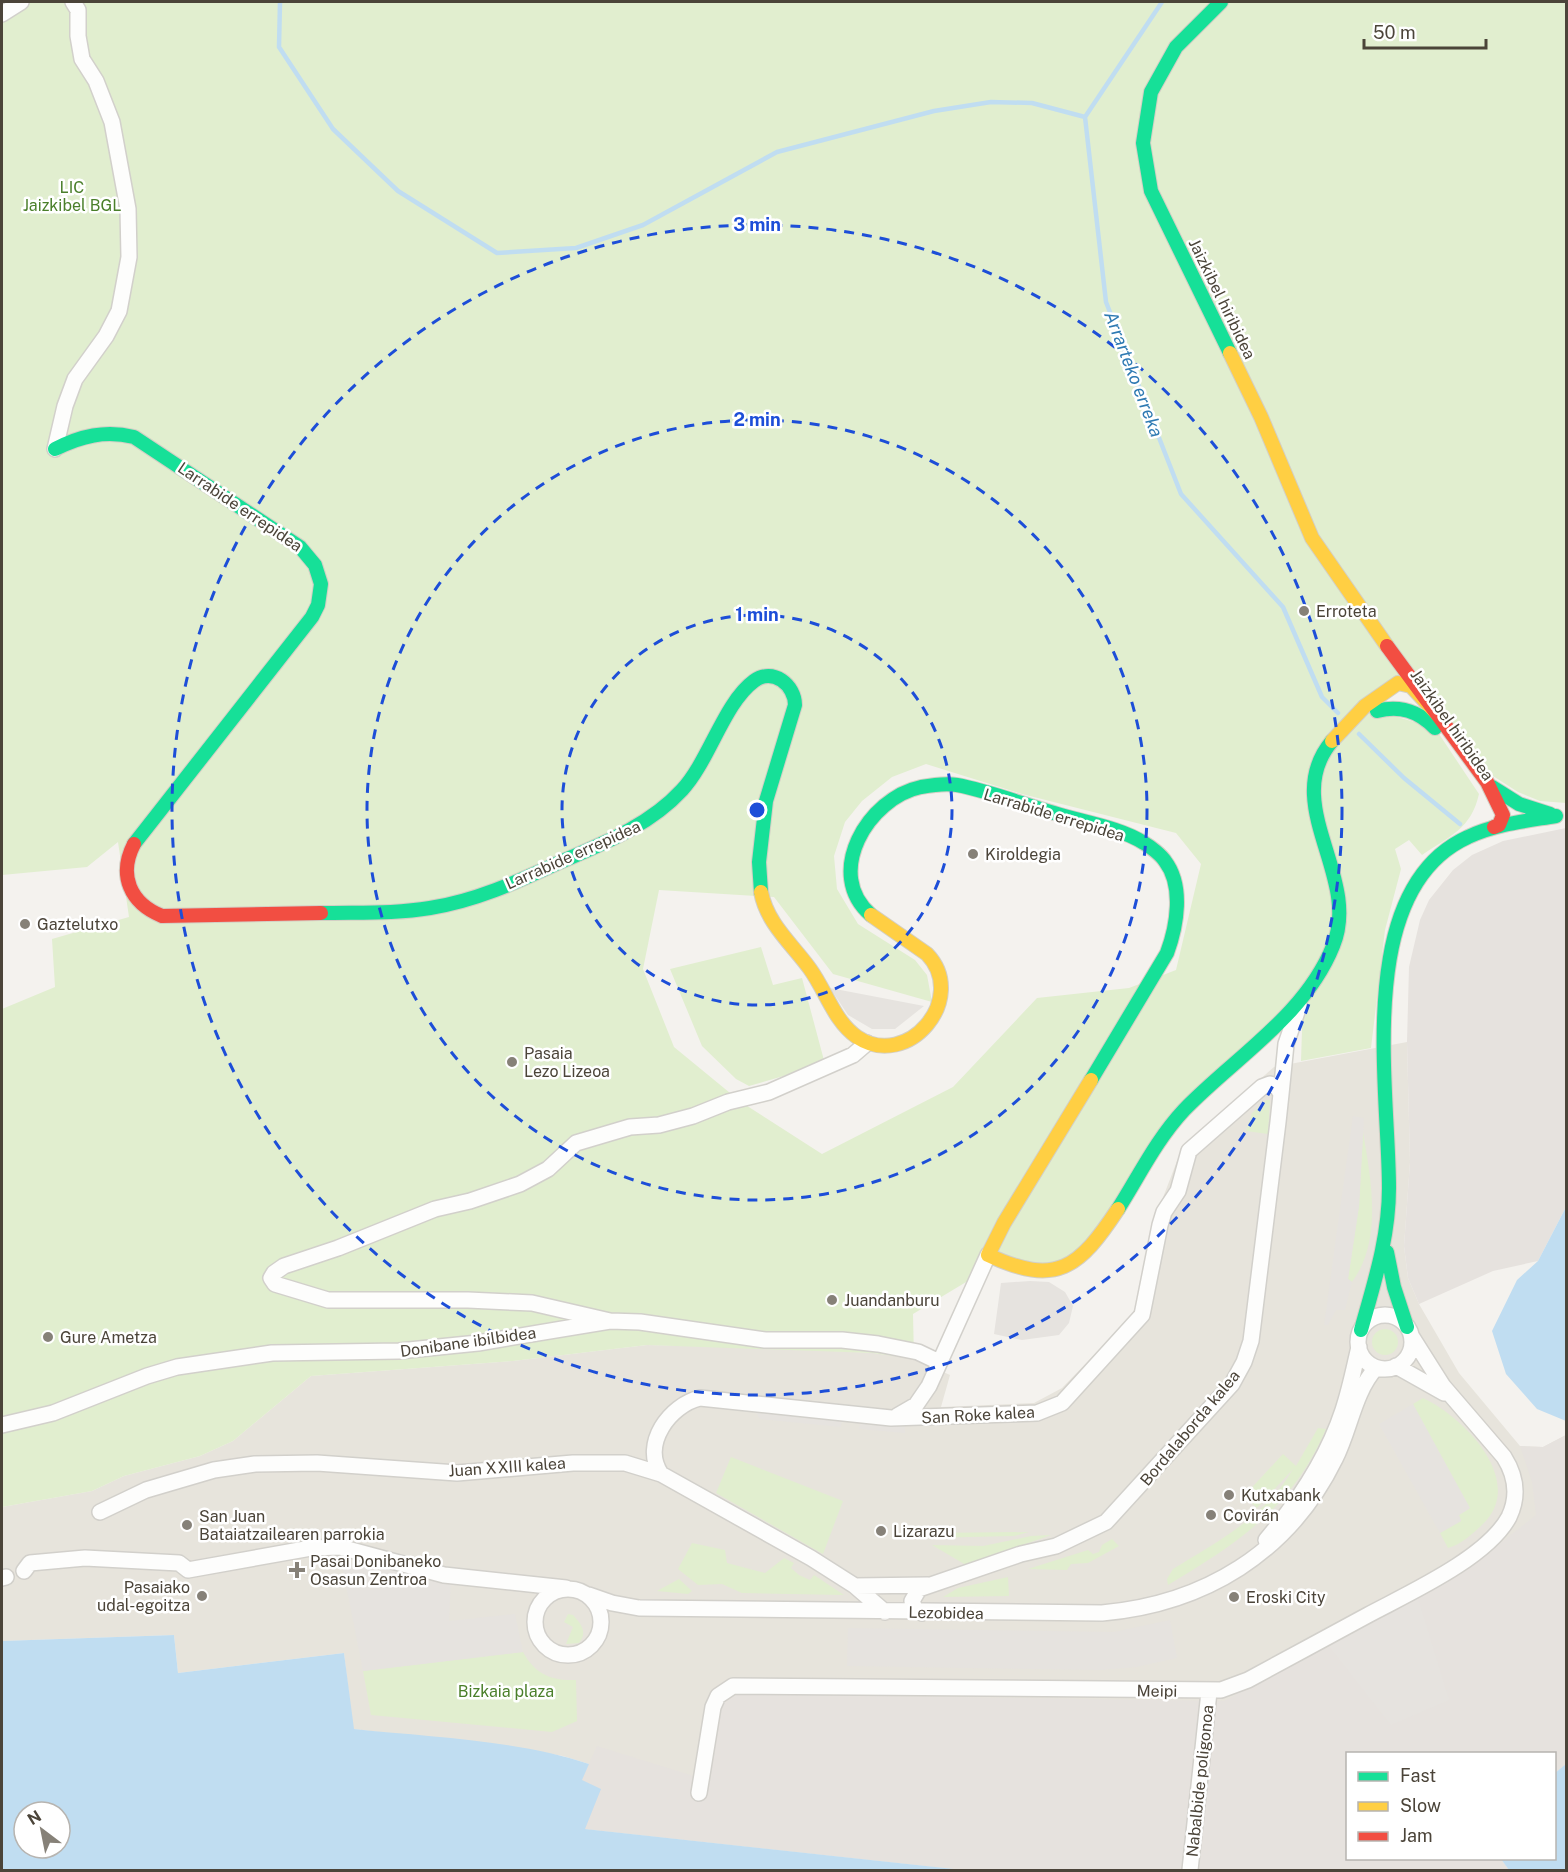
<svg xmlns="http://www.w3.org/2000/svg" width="1568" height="1872" viewBox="0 0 1568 1872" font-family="'Public Sans',sans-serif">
  <rect width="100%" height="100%" fill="#f4f2ee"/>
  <!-- residential -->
  <path fill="#e7e4dc" d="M1407,1042l3,120 -6,84 4,32 11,26 40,69 61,73 23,1 23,-12v329l-11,9 -1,-19h-206v104l153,1 8,11h-546l-378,-41 4,-65 -26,-8 -55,-9 -155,-18 -9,-76 -166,20 -4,-38 -172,6v-134l90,-16 32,-15 76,-20 33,-15 78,-65 202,-15 134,-16 105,2 122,6 40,6 36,16 -9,32 93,-4 28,-15 68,-70 9,-18 18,-87 25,-65 92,-81z"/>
  <!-- industrial -->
  <path fill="#e6e2de" d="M1566,828v379l-28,54 -45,10 -74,33 -11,-26 -4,-32 6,-84 -3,-120 2,-75 11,-47 9,-20 24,-30 19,-15 31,-14z
    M1566,1435v329l-11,9 -1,-19h-206v104l153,1 8,11h-546l-378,-41 -4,-49 16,-34 113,35 9,-68 6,-12 12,-7 487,7 236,-126 76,-60 -4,-33 -12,-36 23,1z"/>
  <!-- green -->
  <path fill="#e1eecf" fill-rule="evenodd" d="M2,2h1564v801l-26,-2 -22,-9 -25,-16 -89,-108 -27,43 58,17 44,66c-8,35 -29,42 -57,61l-13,-15 -14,9 6,20 -16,61 -14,118 -70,13 2,-62 -125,119 -82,122 -45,31 -50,-10 -88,53 1,45 -42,-6 -225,-8 -134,16 -202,15 -78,65 -33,15 -76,20 -32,15 -90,16v-498l53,-22 -3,-48 77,-22 -11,-75 -31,25 -85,8zM926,764l96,30 154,39 25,31 -25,106 -47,18 -92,10 -84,89 -131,67 -81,-52 -67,-55 -31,-78 16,-79 115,7 59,77 99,28 -5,-27 -12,-15 -57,-36 -21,-35 -3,-33 11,-34 17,-21 30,-24z
    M761,947l12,38 29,-7 23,86 -76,22 -13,-7 -34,-33 -32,-77z
    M1266,1100h4l-2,34 -22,-3 6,-18z
    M1363,1132c8,48 20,108 -11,150l-4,-3 11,-73z
    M1372 1342a13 13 0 1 1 26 0a13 13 0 1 1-26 0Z
    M1423,1398c41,19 105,84 59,127 -11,10 -20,19 -34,23l-8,-15 21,-12 -2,-6 10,-6 -56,-105z
    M1318,1428l8,1c-33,78 -88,114 -158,156l-1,-6 6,-10c44,-27 93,-53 120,-100l-36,39 -13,-12 39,-42 13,12z
    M731,1457l112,44 -20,53 -107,-61z
    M1029,1532l-15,4 -87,2 1,-5z
    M1051,1535l-85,30 -34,-20 51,1 48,-10z
    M1112,1539l7,7 -31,17 -17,1 -4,6 -39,-1 60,-19 5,4 6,-2 3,-7z
    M692,1543l33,7 2,13 38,10 19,-15 10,5 -3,5 8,7 11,5 4,-5 30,20 -102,-2 -20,-9 -24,1 -20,-16z
    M1008,1577l1,19 -66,1 15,-9z
    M679,1579l13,12 -4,3 -31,-3z
    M568,1614l5,1c8,9 15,17 6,28l-13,1 7,-17 -9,-5z
    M523,1652c12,22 28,29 53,28l1,41 -25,11 -181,-17 -8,-44z"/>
  <!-- parking -->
  <path fill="#e6e3df" d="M830,988l94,18 -29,23h-23l-24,-14z
    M1353,1116l11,2 -5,88 -11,73 4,3 -7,28h-9l-8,15h-4z
    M1030,1281l19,1 16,10 8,14 -4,17 -10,12 -37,5 -28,-6 7,-51z
    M1413,1404l57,104 -11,7 2,6 -21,12 -61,-109z
    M753,1408l89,10 -1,9 -81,-8z
    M860,1423l45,4v6l-46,-4z
    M374,1560l77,19 -2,42 66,-7 8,38 -160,19 -21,-106z
    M1416,1592l33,108 -58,25 -63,-80z
    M1170,1620l7,38 -41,9 -35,3 -254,-4 1,-38 266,4z"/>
  <!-- water -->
  <path fill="#c0ddf1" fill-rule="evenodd" d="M1566,1207v214l-29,-12 -31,-35 -14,-43 25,-51 21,-19z
    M174,1635l4,38 166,-20 10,76c76,8 163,11 235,35l-7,16 19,9 -16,40 378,41h-961v-229zM24,1812h36v36h-36z
    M1566,1764v106h-57l-8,-11 53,-1 1,-85z"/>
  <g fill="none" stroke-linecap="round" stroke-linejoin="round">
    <!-- stream -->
    <path stroke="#c0ddf1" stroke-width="4.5" d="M280,2l-1,45 54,82 65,62 99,62 79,-5 67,-23 134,-73 157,-41 57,-9 41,1 53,14
      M1162,2l-77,115 21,185 75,192 102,113 39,90 16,16
      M1359,734l45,44 56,46"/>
    <defs>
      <path id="street" d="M2,14l19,-12
        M55,449l10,-43 10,-27 31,-43 13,-25 10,-54 -1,-48 -16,-87 -16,-41 -14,-22 -4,-23v-26l-5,-8
        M1281,1094l5,-50 13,-38
        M1358 1342a27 27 0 1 1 54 0a27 27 0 1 1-54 0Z
        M610,1321l-78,-18 -64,-3h-140l-53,-16 -4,-6 3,-5 10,-7 54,-18 97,-39 35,-8 50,-17 28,-15 28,-26 54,-16 29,-2 34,-9 35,-14 41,-10 84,-37 14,-12
        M1396,1366l48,27
        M897,1416l19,-11 13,-19 59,-131
        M2,1425l51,-12 94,-37 30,-9 95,-14 127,-2 79,-8 132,-22 30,1 125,18h77l36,4 40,8 21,10
        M661,1474c-20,-30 9,-69 39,-76l191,20 146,-5 25,-10 80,-88 18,-90 4,-13 14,-21 11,-40 73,-64 8,-3 7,3 4,7 -3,28 -27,219 -7,21 -12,22 -126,138 -50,24 -35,8 -102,35 -7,12 3,8 7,4
        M100,1512l46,-22 68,-20 41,-6 62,-1 140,10 116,-10h52l36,11 150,84 44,28 30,26
        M1266,1540c31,-37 62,-84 77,-130 7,-21 11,-42 16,-63
        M24,1571l6,-8 55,-5 94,5 9,7 123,-22 29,-1 104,28 122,13
        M2,1578l4,-1
        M855,1586l73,-1
        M535 1622a33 33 0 1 1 66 0a33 33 0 1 1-66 0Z
        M589,1595l23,8 27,5 463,5c102,-9 187,-60 233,-154 15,-29 19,-67 41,-91
        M699,1793l14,-86 5,-11 15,-10 488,4 27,-10c40,-22 80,-43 120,-65 41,-22 119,-57 141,-98 10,-21 7,-41 -5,-60l-61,-71 -31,-49
        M1190,1870l19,-178"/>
      <path id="fast" d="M1221,2l-45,45 -25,45 -8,51 8,48 79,162
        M55,449c26,-13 50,-19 79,-12l166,110 15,18 6,19 -3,21 -6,12 -178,227
        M1377,711c23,-6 41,0 58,17
        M1492,787l27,17 31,10
        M321,913c36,-1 74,1 109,-5 45,-7 87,-26 128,-45 44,-19 91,-37 124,-73 27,-29 42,-87 72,-109 19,-14 41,4 41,24l-29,96 -7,61 2,30
        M871,915c-48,-41 -3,-117 50,-128 11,-2 25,-4 36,-2 32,6 65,19 97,28 28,9 65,14 90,30 7,4 17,12 21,18 19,25 12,65 2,92l-76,127
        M1118,1209c21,-33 38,-69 66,-99 50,-52 121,-94 149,-164 29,-69 -54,-142 -1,-205
        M1387,1252l7,35 13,40
        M1361,1330c13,-47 28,-92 28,-142 0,-100 -36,-299 79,-351 27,-13 58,-16 88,-21"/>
      <path id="slow" d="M1230,353l31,64 51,121 75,108
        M1332,741l33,-35 33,-23 13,3 28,30
        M761,892c6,32 32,53 49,77 16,22 24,52 47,68 51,34 112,-39 70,-83l-56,-39
        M1091,1080l-87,143 -16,32c69,32 91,13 130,-46"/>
      <path id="jam" d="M1387,646l100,136 16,33 -4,10 -5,2
        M134,844c-16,31 -4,59 28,72l159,-3"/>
    </defs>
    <!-- street casing -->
    <use href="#street" stroke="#d2d0cb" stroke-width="18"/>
    <!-- fast casing -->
    <use href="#fast" stroke="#d3cfc5" stroke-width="16"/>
    <!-- slow casing -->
    <use href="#slow" stroke="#d3cfc5" stroke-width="16"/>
    <!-- jam casing -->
    <use href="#jam" stroke="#d3cfc5" stroke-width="16"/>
    <!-- street -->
    <use href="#street" stroke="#fdfdfc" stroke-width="15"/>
    <!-- fast -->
    <use href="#fast" stroke="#16e098" stroke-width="14"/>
    <!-- slow -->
    <use href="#slow" stroke="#ffcf43" stroke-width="14"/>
    <!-- jam -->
    <use href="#jam" stroke="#f24e42" stroke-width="14"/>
  </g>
  <!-- distance rings -->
  <g fill="none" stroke="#1d4ed8" stroke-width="3" stroke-dasharray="10 8">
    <circle cx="757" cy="810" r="195"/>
    <circle cx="757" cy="810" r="390"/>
    <circle cx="757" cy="810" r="585"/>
  </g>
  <!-- markers -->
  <g fill="#868178" stroke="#fff" stroke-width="2">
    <circle cx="1304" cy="611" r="6"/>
    <circle cx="973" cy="854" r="6"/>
    <circle cx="25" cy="924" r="6"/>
    <circle cx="512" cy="1062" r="6"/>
    <circle cx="832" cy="1300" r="6"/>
    <circle cx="48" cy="1337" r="6"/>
    <circle cx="1229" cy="1495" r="6"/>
    <circle cx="1211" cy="1515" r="6"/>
    <circle cx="187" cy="1525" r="6"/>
    <circle cx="881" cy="1531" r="6"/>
    <path d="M294 1561h6v6h6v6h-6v6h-6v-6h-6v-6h6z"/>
    <circle cx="202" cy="1596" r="6"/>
    <circle cx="1234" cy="1597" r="6"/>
  </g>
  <g text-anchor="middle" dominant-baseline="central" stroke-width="5" stroke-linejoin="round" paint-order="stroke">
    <!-- park labels -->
    <g font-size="16" fill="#4a7f2a" stroke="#fff">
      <text x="72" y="187">LIC<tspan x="72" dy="18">Jaizkibel BGL</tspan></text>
      <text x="506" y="1691">Bizkaia plaza</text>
    </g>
    <!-- street labels -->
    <g font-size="16" fill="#4b4439" stroke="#fff">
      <text transform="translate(1222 299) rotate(64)">Jaizkibel hiribidea</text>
      <text transform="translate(240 507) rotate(34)">Larrabide errepidea</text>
      <text transform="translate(1452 725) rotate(55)">Jaizkibel hiribidea</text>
      <text transform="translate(1054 815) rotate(17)">Larrabide errepidea</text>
      <text transform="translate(573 855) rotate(-24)">Larrabide errepidea</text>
      <text transform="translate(468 1342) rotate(-8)">Donibane ibilbidea</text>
      <text transform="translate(978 1415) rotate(-3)">San Roke kalea</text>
      <text transform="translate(1190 1428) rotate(-50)">Bordalaborda kalea</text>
      <text transform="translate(507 1467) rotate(-4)">Juan XXIII kalea</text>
      <text transform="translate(946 1613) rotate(1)">Lezobidea</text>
      <text transform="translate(1157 1691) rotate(1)">Meipi</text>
      <text transform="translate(1200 1781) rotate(-84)">Nabalbide poligonoa</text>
    </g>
    <!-- poi labels -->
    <g font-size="16" fill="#4b4439" stroke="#fff" text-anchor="start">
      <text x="1316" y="611">Erroteta</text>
      <text x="985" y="854">Kiroldegia</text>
      <text x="37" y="924">Gaztelutxo</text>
      <text x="524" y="1053">Pasaia<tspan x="524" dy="18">Lezo Lizeoa</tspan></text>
      <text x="844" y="1300">Juandanburu</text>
      <text x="60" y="1337">Gure Ametza</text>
      <text x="1241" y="1495">Kutxabank</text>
      <text x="1223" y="1515">Covirán</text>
      <text x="199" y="1516">San Juan<tspan x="199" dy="18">Bataiatzailearen parrokia</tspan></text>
      <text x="893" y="1531">Lizarazu</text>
      <text x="310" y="1561">Pasai Donibaneko<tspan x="310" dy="18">Osasun Zentroa</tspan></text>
      <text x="190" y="1587" text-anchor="end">Pasaiako<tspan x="190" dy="18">udal-egoitza</tspan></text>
      <text x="1246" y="1597">Eroski City</text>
    </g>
    <!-- water labels -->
    <g font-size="18" font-style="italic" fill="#2e7ab2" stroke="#fff">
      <text transform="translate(1134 374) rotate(69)">Arrarteko erreka</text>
    </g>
  </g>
  <circle cx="757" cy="810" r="9" fill="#1d4ed8" stroke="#fff" stroke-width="3"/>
  <g font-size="18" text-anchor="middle" font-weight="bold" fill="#1d4ed8" stroke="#fff" stroke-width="5" stroke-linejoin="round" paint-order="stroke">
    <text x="757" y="231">3 min</text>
    <text x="757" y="426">2 min</text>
    <text x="757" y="621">1 min</text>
  </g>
  <!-- border -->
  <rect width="1568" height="1872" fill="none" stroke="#4b4439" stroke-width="6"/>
  <!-- legend -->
  <rect x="1346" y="1752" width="210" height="108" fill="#ffffff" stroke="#b7b4b0" stroke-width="1.5"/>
  <rect x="1358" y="1772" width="30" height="9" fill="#16e098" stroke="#b7b4b0" stroke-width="1.5"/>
  <text x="1400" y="1782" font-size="18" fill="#4b4439">Fast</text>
  <rect x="1358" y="1802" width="30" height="9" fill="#ffcf43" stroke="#b7b4b0" stroke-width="1.5"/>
  <text x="1400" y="1812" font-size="18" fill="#4b4439">Slow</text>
  <rect x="1358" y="1832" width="30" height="9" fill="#f24e42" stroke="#b7b4b0" stroke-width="1.5"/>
  <text x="1400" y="1842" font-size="18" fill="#4b4439">Jam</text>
  <!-- north arrow -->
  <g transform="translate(42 1830) rotate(328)"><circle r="28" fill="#ffffff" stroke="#b7b4b0" stroke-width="1.5"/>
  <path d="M0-4.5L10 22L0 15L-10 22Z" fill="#868178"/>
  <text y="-9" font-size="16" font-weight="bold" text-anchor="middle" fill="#4b4439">N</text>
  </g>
  <!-- scale -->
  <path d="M1364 39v9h122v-9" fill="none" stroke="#4b4439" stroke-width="3"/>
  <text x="1373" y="39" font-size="18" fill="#4b4439" stroke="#ffffff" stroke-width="4.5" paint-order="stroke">50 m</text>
</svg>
